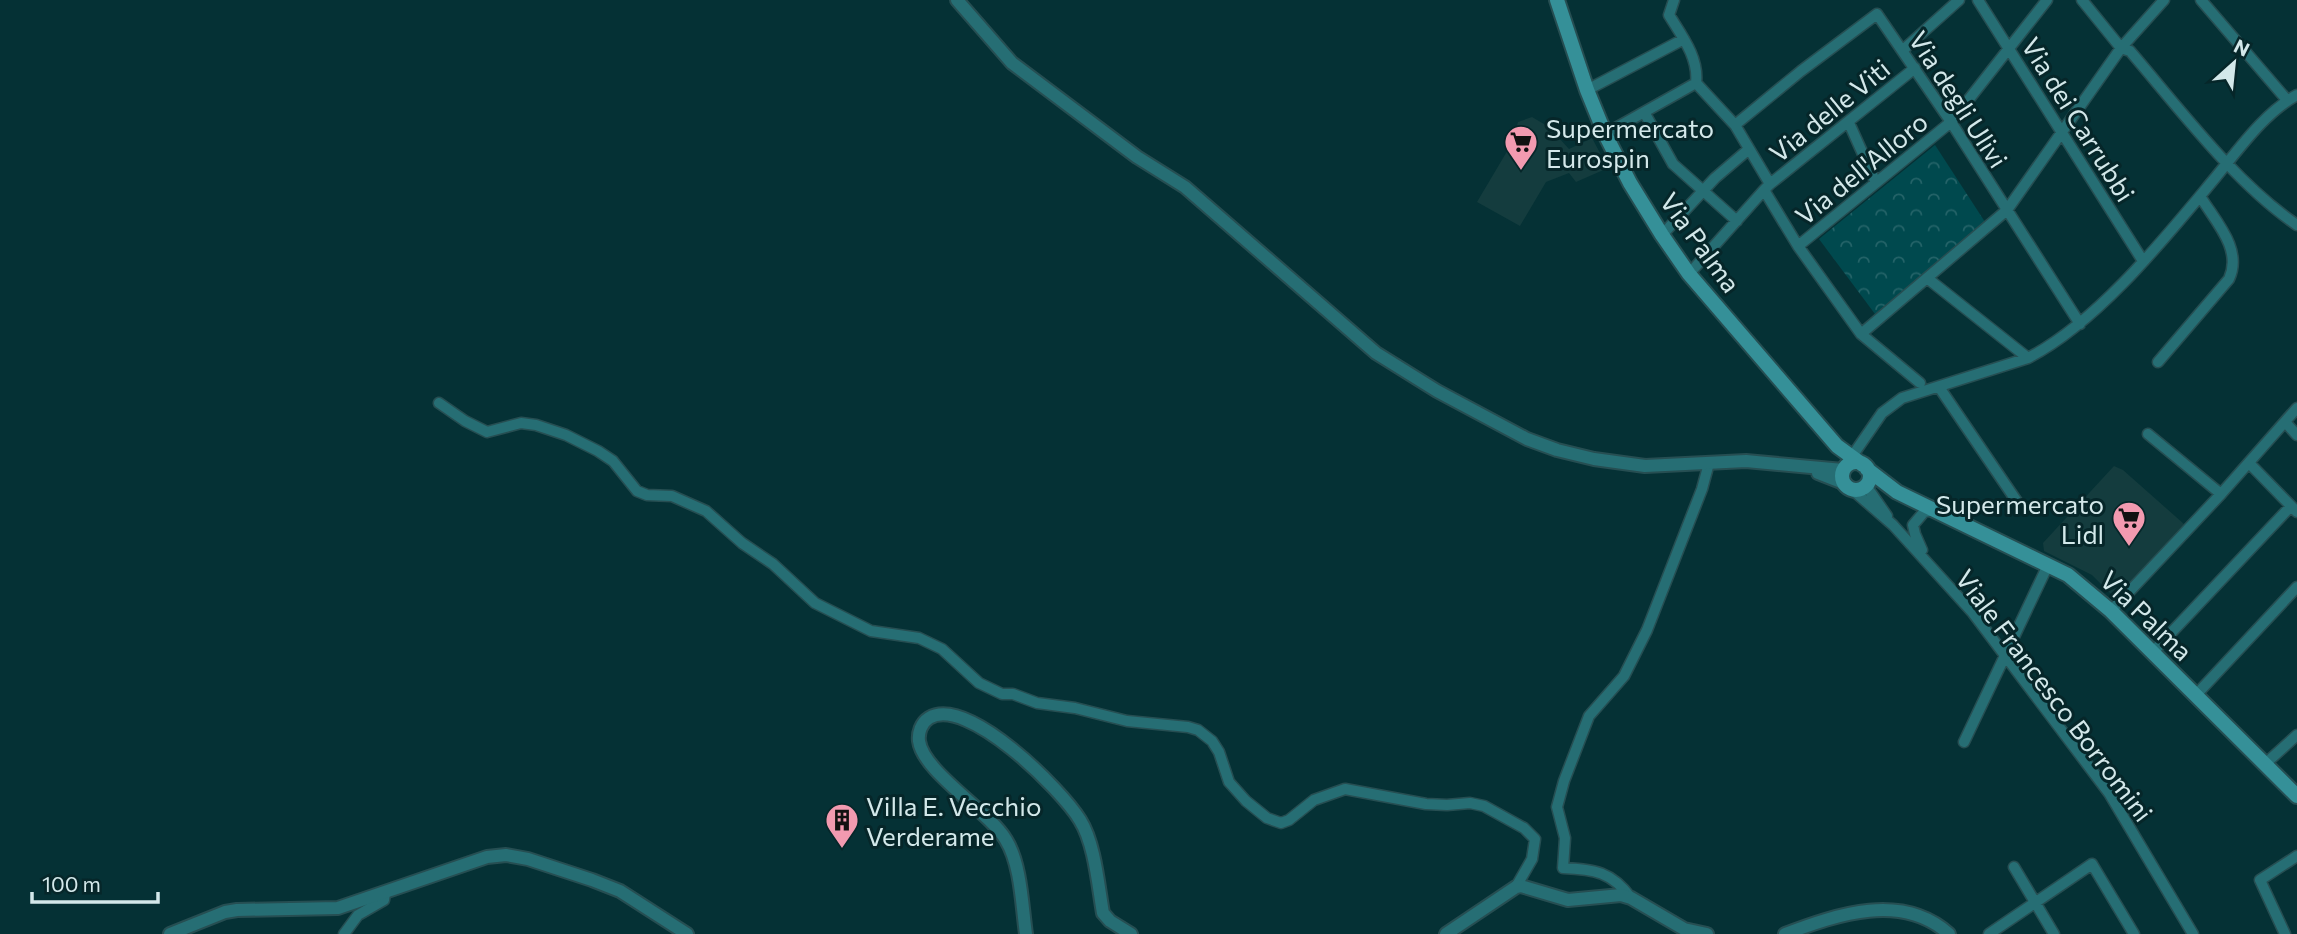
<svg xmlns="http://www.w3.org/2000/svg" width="2297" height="934" viewBox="0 0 2297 934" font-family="Commissioner,sans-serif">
  <defs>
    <pattern id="park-crowns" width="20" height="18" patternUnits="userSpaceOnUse" patternTransform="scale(1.75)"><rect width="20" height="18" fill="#00494e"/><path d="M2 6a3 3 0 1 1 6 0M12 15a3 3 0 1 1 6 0" fill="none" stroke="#246368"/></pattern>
  </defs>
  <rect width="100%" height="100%" fill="#053135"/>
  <!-- built -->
  <path fill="#143c3e" d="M1532,117l17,10 20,22 23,-11 16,30 -32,14 -7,-9 -23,9 -26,44 -43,-24 35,-59 6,-21z
    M2114,466l9,4 61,54 -69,74 -23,-23 -48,-24 -1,-8z"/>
  <!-- park -->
  <path fill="url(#park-crowns)" d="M1935,145l50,77 -110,92 -56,-75z"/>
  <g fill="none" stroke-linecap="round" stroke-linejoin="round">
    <defs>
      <path id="minor" d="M1674,0l-5,15c13,21 30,43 27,68
        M1978,0l165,261
        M2082,0l39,48 9,3c49,57 105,132 167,174
        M2201,0l86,100
        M1903,50l56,-50
        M1696,83l39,42 35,59 -6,6 34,56 63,88 59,49
        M1587,90l97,-51
        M1644,112l29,52 64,57
        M1849,123l27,60
        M1735,125l66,-54 76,-57 74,108 129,202
        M1605,134l91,-51
        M1770,184l145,-116
        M1662,235l53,-57 34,-29
        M1798,246l153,-124 96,-122
        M1689,274l75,-84
        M1927,278l101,80
        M1861,334l146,-124 114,-162 43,-48
        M2158,362l71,-83c14,-30 -14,-58 -29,-83
        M1939,387l81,119
        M439,403l26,18 22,11 34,-9 15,2 30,10 32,16 15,10 24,30 10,4 25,1 34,15 36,32 31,21 42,39 56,28 48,7 23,11 37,34 23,11h11l24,9 38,5 52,13 61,6 10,3 14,11 7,11 10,30 17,19 21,17 14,5 8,-3 25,-20 31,-11 81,15 21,1 23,-2 14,3 40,22 11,11 -3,20 -16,28
        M2285,422l12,13
        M2148,434l73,60
        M2249,463l48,49
        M1846,465l36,-52 20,-15 126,-40c70,-36 137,-120 187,-180 24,-29 49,-65 82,-83
        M1848,486l45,39 80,88 136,180 84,141
        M1867,487l20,29
        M1922,550l-7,-16 -2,-9 11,-13 9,-2
        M2111,611l110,-117 76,-86
        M2152,653l139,-147
        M2195,696l102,-109
        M1964,742l84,-177
        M2265,764l32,-29
        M2014,867l40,67
        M1631,898c-19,-26 -37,-29 -68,-30l2,-30 -8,-31 7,-26 25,-65 35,-40 23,-46 55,-141 7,-26
        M344,934l14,-19 26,-15 1,-7
        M1989,934l103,-70 42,70
        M2285,934l-25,-54 37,-24"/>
      <path id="tertiary" d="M957,0l55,63 125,94 48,30 191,166 61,38 90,48 30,11 37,9 51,7 101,-5 97,9
        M1818,473l28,11
        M170,934l55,-22 12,-2 101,-2 149,-51 19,-2 22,4 64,21 28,11 67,43
        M1026,934c-4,-28 -5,-70 -20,-94 -17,-29 -83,-68 -87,-99 -1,-8 2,-18 10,-23 38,-23 132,71 151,102 15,24 18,65 23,93l7,8 21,13
        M1446,934l70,-47 5,-1 47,14 53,-5 10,3 53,31 23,5
        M1785,934c53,-20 117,-42 164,0"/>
      <path id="secondary" d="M1557,0l30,90 18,44 25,49 32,52 27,39 148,172 26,19
        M1842 476a14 14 0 1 1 28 0a14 14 0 1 1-28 0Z
        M1867,469l30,23 171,83 43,36 186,185"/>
    </defs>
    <!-- minor casing -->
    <use href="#minor" stroke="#264e52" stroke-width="13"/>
    <!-- tertiary casing -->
    <use href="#tertiary" stroke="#264e52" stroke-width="16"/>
    <!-- secondary casing -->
    <use href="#secondary" stroke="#264e52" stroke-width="18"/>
    <!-- minor -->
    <use href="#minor" stroke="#266e74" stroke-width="10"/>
    <!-- tertiary -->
    <use href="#tertiary" stroke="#266e74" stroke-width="12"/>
    <!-- secondary -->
    <use href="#secondary" stroke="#359098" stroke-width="14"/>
  </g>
  <!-- icons -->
  <defs>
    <symbol id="supermarket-pin" viewBox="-11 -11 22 30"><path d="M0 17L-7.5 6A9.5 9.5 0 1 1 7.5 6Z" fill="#f29ab0" stroke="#062629"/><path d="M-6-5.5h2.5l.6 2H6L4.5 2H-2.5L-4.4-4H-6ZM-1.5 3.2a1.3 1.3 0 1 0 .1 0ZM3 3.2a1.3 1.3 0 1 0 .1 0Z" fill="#111"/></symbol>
    <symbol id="building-pin" viewBox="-11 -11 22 30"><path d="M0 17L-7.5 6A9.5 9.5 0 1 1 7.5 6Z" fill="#f29ab0" stroke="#062629"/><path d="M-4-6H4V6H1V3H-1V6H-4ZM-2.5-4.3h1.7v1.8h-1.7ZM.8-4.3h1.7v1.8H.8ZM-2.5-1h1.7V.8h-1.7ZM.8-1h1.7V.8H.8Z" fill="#111"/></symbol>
  </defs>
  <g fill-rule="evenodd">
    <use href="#supermarket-pin" x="1502" y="123" width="38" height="52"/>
    <use href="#supermarket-pin" x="2110" y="499" width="38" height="52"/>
    <use href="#building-pin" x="823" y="801" width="38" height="52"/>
  </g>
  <g text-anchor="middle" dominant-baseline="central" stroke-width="6" stroke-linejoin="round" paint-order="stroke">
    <!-- street labels -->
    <g font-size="26" fill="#d3e8ea" stroke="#062629">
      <text transform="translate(1959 99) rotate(57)">Via degli Ulivi</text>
      <text transform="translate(1829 110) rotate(-39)">Via delle Viti</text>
      <text transform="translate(2079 119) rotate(58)">Via dei Carrubbi</text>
      <text transform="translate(1861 168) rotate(-39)">Via dell'Alloro</text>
      <text transform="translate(1701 242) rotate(54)">Via Palma</text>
      <text transform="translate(2147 615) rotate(44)">Via Palma</text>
      <text transform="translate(2055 695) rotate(53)">Viale Francesco Borromini</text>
    </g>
    <!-- poi labels -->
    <g font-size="26" fill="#d3e8ea" stroke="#062629" text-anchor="start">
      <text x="1546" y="127">Supermercato<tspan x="1546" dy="30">Eurospin</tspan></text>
      <text x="2104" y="503" text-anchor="end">Supermercato<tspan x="2104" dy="30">Lidl</tspan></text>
      <text x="866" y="805">Villa E. Vecchio<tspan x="866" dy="30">Verderame</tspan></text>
    </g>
  </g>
  <!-- north arrow -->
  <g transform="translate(2234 63) rotate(27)" stroke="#062629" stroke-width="5" paint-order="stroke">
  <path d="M0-5L12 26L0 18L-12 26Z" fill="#d3e8ea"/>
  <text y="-10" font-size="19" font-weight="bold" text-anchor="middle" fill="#d3e8ea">N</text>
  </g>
  <!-- scale -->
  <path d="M32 892v10h126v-10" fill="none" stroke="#d3e8ea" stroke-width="3.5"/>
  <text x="42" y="892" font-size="21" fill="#d3e8ea" stroke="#062629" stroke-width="5" paint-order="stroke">100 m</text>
</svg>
